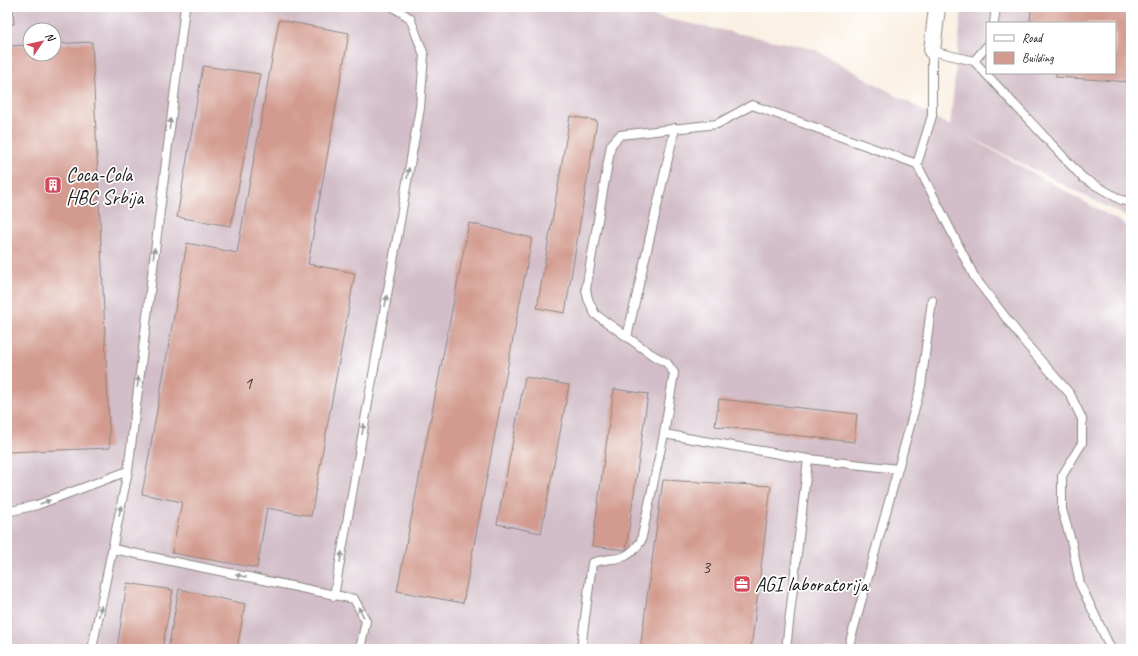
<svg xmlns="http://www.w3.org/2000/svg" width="1138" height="656" viewBox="0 0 1138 656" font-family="Caveat,sans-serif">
  <rect width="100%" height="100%" fill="#fff"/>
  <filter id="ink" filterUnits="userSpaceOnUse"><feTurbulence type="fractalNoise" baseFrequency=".025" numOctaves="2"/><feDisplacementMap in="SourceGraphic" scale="8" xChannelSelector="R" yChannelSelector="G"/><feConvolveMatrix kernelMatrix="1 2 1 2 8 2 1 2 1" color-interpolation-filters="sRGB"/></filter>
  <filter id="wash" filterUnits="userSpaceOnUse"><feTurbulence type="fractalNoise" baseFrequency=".012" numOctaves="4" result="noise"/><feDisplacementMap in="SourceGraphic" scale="16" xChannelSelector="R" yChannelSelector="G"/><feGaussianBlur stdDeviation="0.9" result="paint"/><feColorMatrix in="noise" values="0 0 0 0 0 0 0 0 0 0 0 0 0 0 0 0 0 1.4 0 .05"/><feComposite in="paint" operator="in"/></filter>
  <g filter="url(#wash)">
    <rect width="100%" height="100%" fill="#faf0e3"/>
    <!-- industrial -->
    <path fill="#d2bdc8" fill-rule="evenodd" d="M7,7h603l204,42 136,77 12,-119h169v212l-167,-85 167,94v421h-1124zM987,23h128v50h-128zM30,30h24v24h-24z"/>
    <g id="blocks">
      <!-- building -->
      <path fill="#d39b8f" d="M7,7h6l1,17h-7z
        M1031,7h100v75l-75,-5v-4h59v-50h-85z
        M279,20l70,13 -41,231 47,9 -44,243 -44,-8 -10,60 -85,-15 10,-51 -40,-8 45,-251 50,10z
        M92,42l18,406 -103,4v-406l23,-1v9h24v-10z
        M203,66l57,8 -29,152 -54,-9z
        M570,116l27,5 -32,192 -28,-5z
        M469,223l63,15 -69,365 -66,-12z
        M525,377l44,8 -28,148 -44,-9z
        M614,389l34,5 -22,156 -34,-4z
        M719,399l138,15 -3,28 -139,-16z
        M663,480l108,6 -20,163h-111z
        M127,583l46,7 -11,59h-45z
        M179,589l66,15 -8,45h-69z"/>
    </g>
  </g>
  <g filter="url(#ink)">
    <use href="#blocks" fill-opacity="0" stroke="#8b8680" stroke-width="1"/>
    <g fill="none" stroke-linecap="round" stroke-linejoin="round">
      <defs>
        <path id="lane" d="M994,23l2,-16
          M974,61l13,-15
          M917,164l58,114 52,67 43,49 12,25v24l-20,33v34l10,34 8,40 31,65
          M627,337l48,-209
          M664,434l10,-61 -7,-10 -16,-9 -56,-40 -7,-15 -2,-10 25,-144 9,-10 97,-11 35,-19 165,59 15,-48v-65l42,10 109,117 38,22 10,2
          M7,512l30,-7 91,-34
          M113,549l241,50 12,22 -6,28
          M334,596l86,-488 4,-53 -14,-37 -17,-11
          M92,649l36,-178 57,-464
          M581,649l11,-86c24,-8 32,2 49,-22l23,-107 144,25
          M786,649l22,-190 90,10
          M848,649l73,-263 11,-86"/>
        <path id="street" d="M932,51l5,-44"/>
      </defs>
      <!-- lane casing -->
      <use href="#lane" stroke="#8b8680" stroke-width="10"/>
      <!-- street casing -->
      <use href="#street" stroke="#8b8680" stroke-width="18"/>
      <!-- lane -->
      <use href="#lane" stroke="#fff" stroke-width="8"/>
      <!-- street -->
      <use href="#street" stroke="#fff" stroke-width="16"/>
    </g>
    <!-- one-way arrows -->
    <defs><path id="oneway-solid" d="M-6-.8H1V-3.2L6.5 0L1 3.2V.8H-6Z"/></defs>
    <g fill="#999">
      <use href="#oneway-solid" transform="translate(170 124) rotate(-83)"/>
      <use href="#oneway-solid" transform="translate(408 173) rotate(-80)"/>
      <use href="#oneway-solid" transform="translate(154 253) rotate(-83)"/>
      <use href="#oneway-solid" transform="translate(386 301) rotate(-80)"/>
      <use href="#oneway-solid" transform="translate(138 382) rotate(-83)"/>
      <use href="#oneway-solid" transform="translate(363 429) rotate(-80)"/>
      <use href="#oneway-solid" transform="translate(45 502) rotate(-20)"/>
      <use href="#oneway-solid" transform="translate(120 511) rotate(-79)"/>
      <use href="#oneway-solid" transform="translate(341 557) rotate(-80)"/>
      <use href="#oneway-solid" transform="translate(241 576) rotate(-168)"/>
      <use href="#oneway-solid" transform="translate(100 611) rotate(-78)"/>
      <use href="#oneway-solid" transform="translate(361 612) rotate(-119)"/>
    </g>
  </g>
  <!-- icons -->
  <defs>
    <symbol id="building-square" viewBox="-11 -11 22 22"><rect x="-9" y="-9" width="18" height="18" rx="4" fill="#d1495b" stroke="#fff"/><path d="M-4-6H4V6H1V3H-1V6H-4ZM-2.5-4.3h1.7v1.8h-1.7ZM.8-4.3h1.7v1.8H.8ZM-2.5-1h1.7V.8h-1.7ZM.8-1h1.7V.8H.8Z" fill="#fff"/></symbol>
    <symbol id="office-square" viewBox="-11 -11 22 22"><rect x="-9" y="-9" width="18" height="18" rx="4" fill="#d1495b" stroke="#fff"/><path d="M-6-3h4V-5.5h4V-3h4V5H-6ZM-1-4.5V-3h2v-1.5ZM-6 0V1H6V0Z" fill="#fff"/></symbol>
  </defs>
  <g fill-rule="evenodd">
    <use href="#building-square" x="43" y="175" width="20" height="20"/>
    <use href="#office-square" x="732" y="574" width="20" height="20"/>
  </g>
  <g text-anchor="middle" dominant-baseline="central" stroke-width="3.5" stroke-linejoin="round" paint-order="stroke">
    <!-- number labels -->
    <g font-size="18" fill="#4a3c39">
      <text x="248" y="383">1</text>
      <text x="706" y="567">3</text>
    </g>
    <!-- poi labels -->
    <g font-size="20" fill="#1c1c1c" stroke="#fff" text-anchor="start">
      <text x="66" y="174">Coca-Cola<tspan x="66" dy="23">HBC Srbija</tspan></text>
      <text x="755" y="584">AGI laboratorija</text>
    </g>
  </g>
  <!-- margin -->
  <rect width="1138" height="656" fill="none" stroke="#fff" stroke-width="24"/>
  <!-- legend -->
  <rect x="986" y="22" width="130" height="52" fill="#ffffff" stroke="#a4a4a4"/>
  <rect x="994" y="35" width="20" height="6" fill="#ffffff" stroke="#a4a4a4"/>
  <text x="1022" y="42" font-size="12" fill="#1c1c1c">Road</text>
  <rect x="994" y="52" width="20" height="12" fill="#d39b8f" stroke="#a4a4a4"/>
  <text x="1022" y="62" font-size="12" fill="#1c1c1c">Building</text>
  <!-- north arrow -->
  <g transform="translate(42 42) rotate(56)"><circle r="19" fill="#ffffff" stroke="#a4a4a4"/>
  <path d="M0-3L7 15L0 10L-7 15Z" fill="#d1495b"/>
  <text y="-6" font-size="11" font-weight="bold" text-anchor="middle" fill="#1c1c1c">N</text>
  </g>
</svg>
